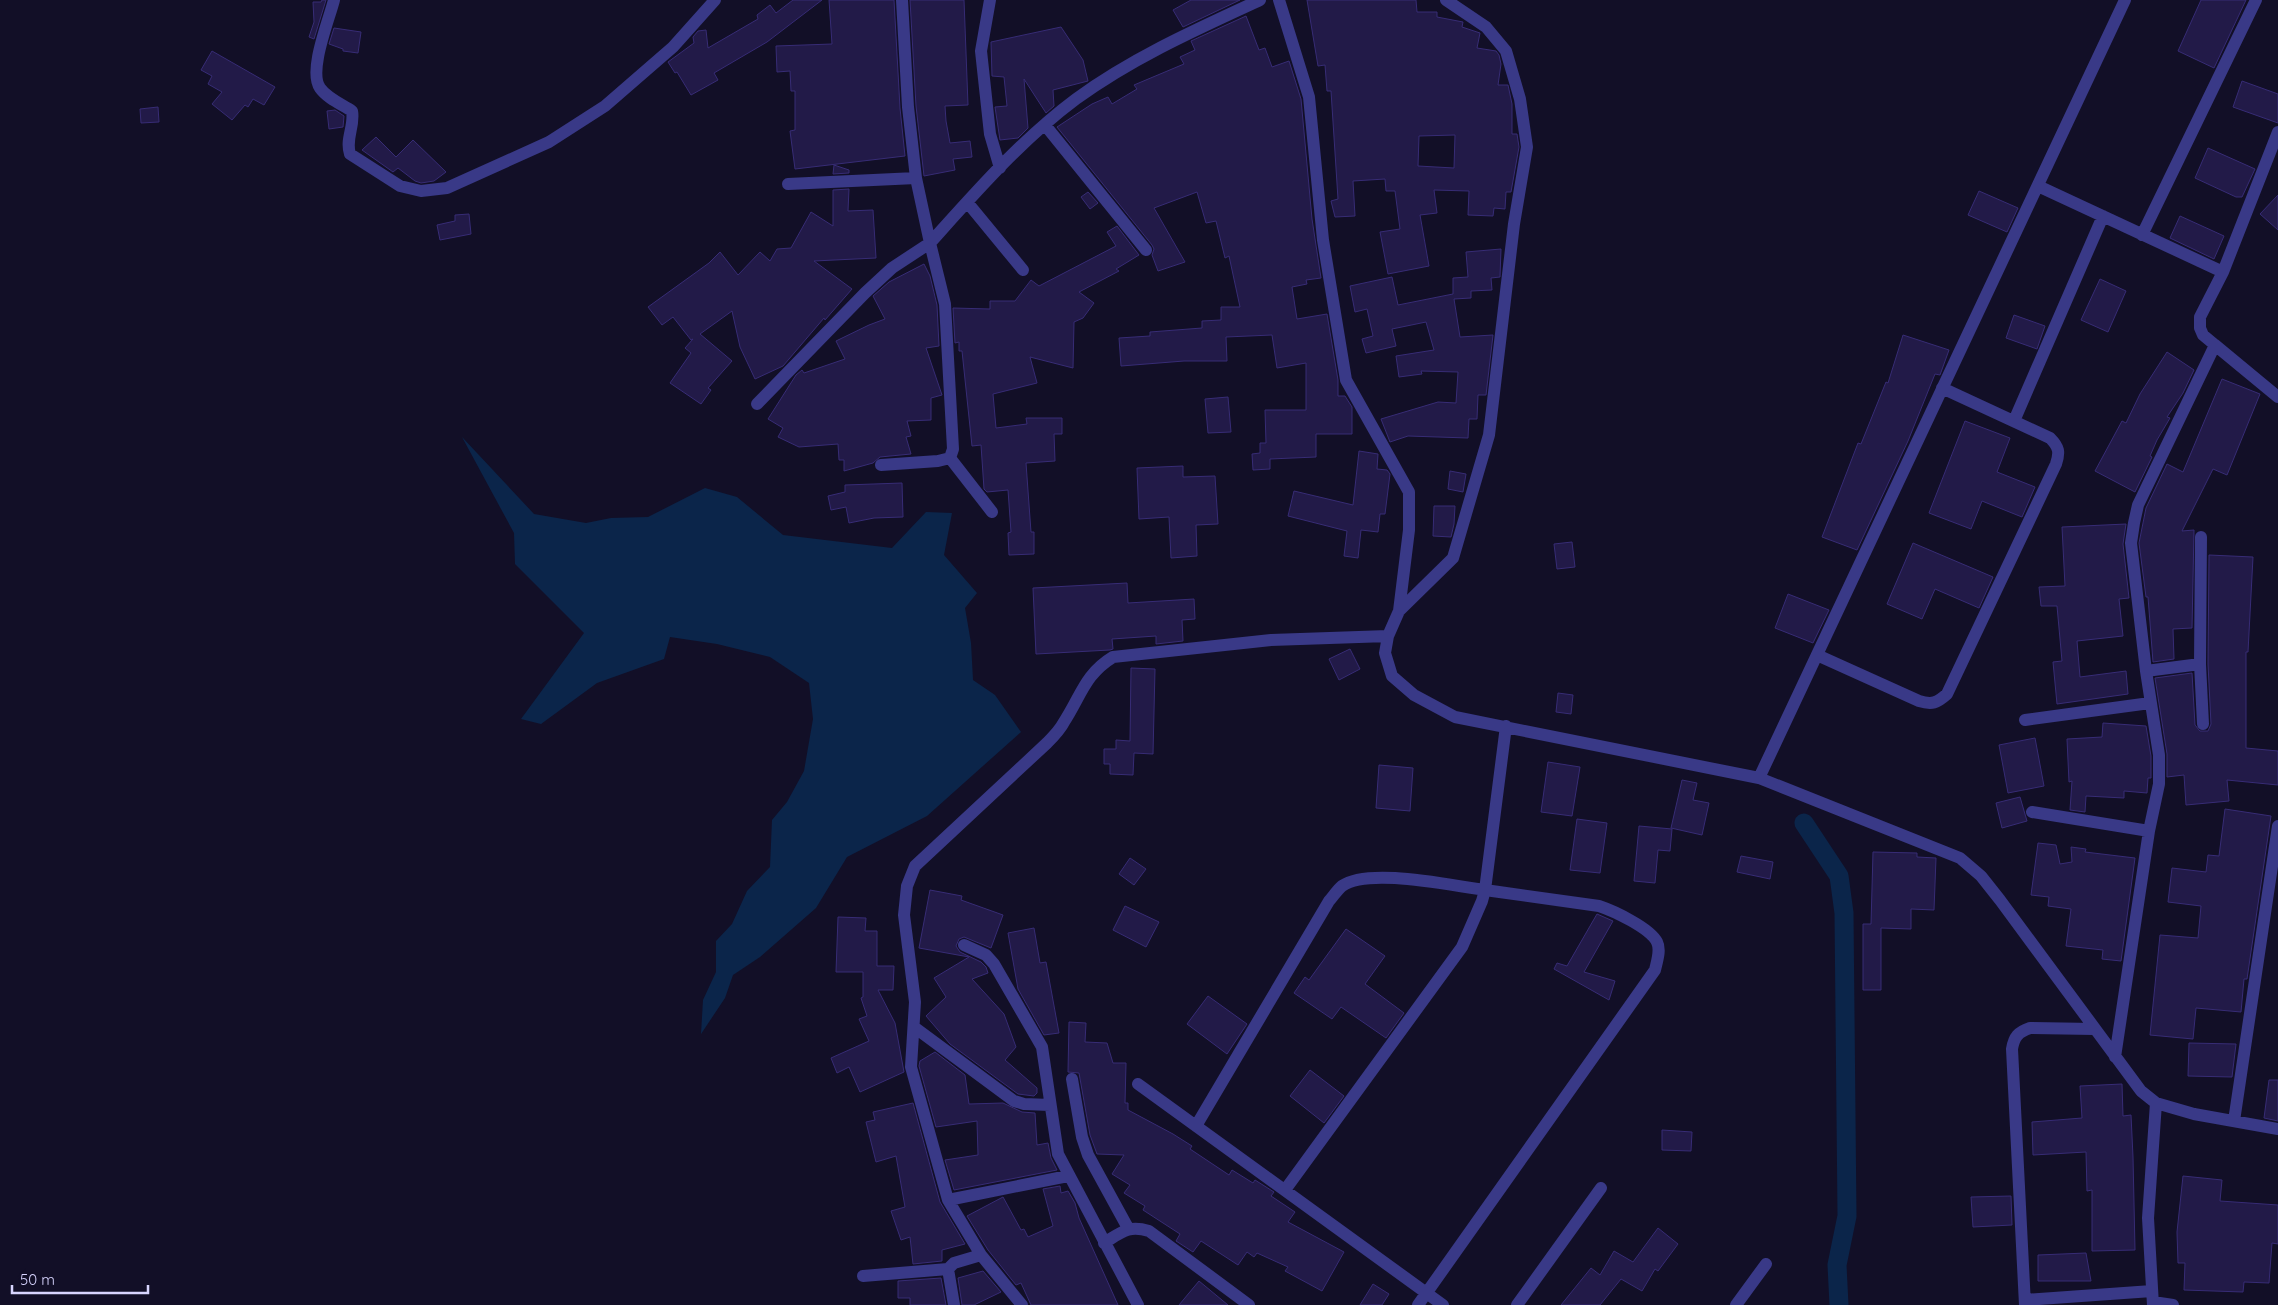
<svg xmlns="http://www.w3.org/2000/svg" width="2278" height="1305" viewBox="0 0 2278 1305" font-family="Quicksand,sans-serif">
  <rect width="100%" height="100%" fill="#120f27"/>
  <!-- water -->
  <path fill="#0b254a" d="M462,437l72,77 52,9 25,-5 37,-1 57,-29 32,9 46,38 109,13 34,-36 26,1 -8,42 33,38 -12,15 6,35 2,37 22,15 26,37 -94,84 -80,41 -31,51 -56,49 -27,18 -8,23 -24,36 2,-34 13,-28v-31l16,-17 15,-33 23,-24 2,-47 15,-18 17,-31 9,-52 -4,-36 -39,-26 -53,-13 -47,-7 -6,22 -67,24 -56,41 -20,-5 63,-86 -69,-69 -1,-31z"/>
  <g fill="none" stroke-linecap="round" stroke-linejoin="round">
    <!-- canal -->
    <path stroke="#0b254a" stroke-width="19" d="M1804,823l35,53 5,37 3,303 -10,49 2,40"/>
  </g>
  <!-- building -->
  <path fill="#221a48" stroke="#372c75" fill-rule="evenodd" d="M322,0h4l-12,39 -5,-2 5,-15 -1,-20h8z
    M793,0h29l-55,42 -53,31 4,7 -27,15 -14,-23 -2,1 -7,-11 26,-19 -1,-6 5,-6 8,-1 2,18 50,-29 -1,-4 13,-10 6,8z
    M829,0h65l6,108 5,48 -110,13 -5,-38 5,-1v-39h-4l-1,-20 -13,1 -1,-26 56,-2z
    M910,0h54l4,105 -23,1 1,15 4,22 20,-2 2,16 -19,2 2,11 -31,6 -8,-70z
    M1191,0h49l-57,27 -10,-17z
    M1307,0h109l1,12h20v5l26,5 -1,5 18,6 -3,15 19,3 3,4 2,9 -3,21h10l4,19v30h5l2,13 -8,45h-5l-1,17 -11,-1 -1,8 -25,-1 1,-24 -35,-1 3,23 -17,2 9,51 -41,8 -8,-42 20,-3 -5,-38h-9l-1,-12 -32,2 2,35 -20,1 -4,-16 7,-2 -7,-108h-4l-2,-26 -7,1zM1455,135l-1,33 -36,-2 1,-30z
    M2201,0h45l-32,68 -36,-17z
    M1246,16l13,34 6,-2 7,19 17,-6 12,38 11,120 9,59 -15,2 1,4 -15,3 5,32 30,-5 11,66v16h7l7,11v27h-36v23l-46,2v10l-17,1 -1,-16 8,-1v-10h6l-1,-33h41v-47l-29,5 -5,-33 -46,2 1,24h-43l-63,5 -2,-28 31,-2v-4l52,-4v-7l19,-1v-13h19l-11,-51 -4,2 -9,-37 -10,2 -9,-31 -43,16 31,54 -27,9 -6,-16 2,-6 -2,-4 -95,-118 35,-23 16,-7 4,7 25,-15 -3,-4 50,-21 -4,-7 15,-7 -4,-9z
    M1061,27l22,33 5,21 -35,9 1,16 -8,7 -22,-34 4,49 -10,10 -18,2 -5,-33 12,-1 -3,-29 -12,-1 -1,-34z
    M334,28l27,4 -3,21 -15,-2v-2l-14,-5z
    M212,51l63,36 -11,18 -11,-6 -5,8 -3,-2 -13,15 -20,-16 10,-12 -14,-8 4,-8 -11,-6z
    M2242,81l36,13v29l-45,-16z
    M158,107l1,15 -18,1 -1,-14z
    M335,110l9,6 -1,11 -14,2 -2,-18z
    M376,137l20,20 17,-17 33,32 -12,9 -13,2 -6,-2 -17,-13 -5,4 -31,-22z
    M2208,148l47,21 -13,28h-6l-41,-19z
    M834,165l15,5v3l-16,1z
    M849,189l-1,22 25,-1 3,48 -62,3 38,28 -27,31 -1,-2 -35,41 -6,7 -28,13 -15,-32 -8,-36 -32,23 32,27 -24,27 3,2 -10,14 -31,-21 21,-30 -6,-5 8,-9 -2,1 -18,-23 -11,8 -14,-18 61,-44 11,-11 18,23 22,-23 10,9 7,-12 14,-1 20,-36 22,14v-36z
    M1979,191l39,17 -11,24 -39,-17z
    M1088,192l10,11 -8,6 -9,-12z
    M2278,195v35l-18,-16z
    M469,214l2,20 -31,6 -3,-15 18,-4v-6z
    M2180,216l44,20 -10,23 -44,-21z
    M1117,226l22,29 -23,14 3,2 -40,21 15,11 -11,15 -9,4 -1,46 -43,-11 7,26 -44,11 3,34 31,-4 -1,-6h36v16h-8l1,27 -29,2 5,69h3v22l-25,1 -1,-22 3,-1 -3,-42 -21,2 -3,-3 -3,-44 -9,1 -10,-95h-3v-9l-4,1 -2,-35 37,1v-8h25l16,-21 8,6 77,-40 -9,-14z
    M1501,249l-1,28 -9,1 1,12 -21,1v7l-17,1 6,38 33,-2 -7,60h-8l-1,24h-8l-1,19 -60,-2 -18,6 -9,-23 57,-17 18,1 2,-31 -37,-1 1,3 -23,3 -3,-21 38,-6 -8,-28 -34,7 4,17 -30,7 -4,-14 11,-3 -6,-27 -12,3 -5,-26 42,-9 6,28 55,-11v-16l15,-1 -2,-25z
    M924,264l6,12 7,29 2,41 -13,2 16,47 -11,3v22l-24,1 4,15 -5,1 5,17 -31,3 -7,6 -29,8v-11h-5l-1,-16 -39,3 -21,-10 5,-9 -15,-9 28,-44 6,-5 2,3 41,-14 -9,-18 33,-16 16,-6 -12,-23 16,-14z
    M2100,279l26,12 -18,41 -27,-12z
    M2014,315l31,11 -8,23 -31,-11z
    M1903,335l46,15 -9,25 -5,-1 -27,67 -51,109 -35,-13 36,-94 3,1 25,-62 2,1z
    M2167,352l27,18 -11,23 -16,24 3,1 -13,22 -7,16 2,1 -17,35 -40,-21 27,-50 4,2 14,-29z
    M2222,379l38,15 -33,81 -14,-6 -31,62 12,-1 -2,98 -19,1 1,30 -21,3 -5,-65h-2l-7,-54 7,-35 21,-44 16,8z
    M1228,397l3,35 -23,1 -3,-34z
    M1965,421l45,17 -13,34 38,15 -13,30 -40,-16 -11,28 -42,-16z
    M1359,451l19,3 -1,15 10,1 3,4 -5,40h-5l-2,18 -17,-2 -3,28 -14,-2 3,-25 -59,-15 6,-25 59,14z
    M1183,466v11l32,-1 3,48 -22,1 1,31 -26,2 -2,-41 -30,2 -2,-51z
    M1450,471l16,3 -3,18 -15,-3z
    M902,483l1,34 -29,1 -25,5 -3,-16 -15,3 -3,-14 17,-4v-7z
    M1434,506h21l-1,18 -3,13 -18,-1z
    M2126,524l-3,20 6,54 -10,1 4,37 -46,5 3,36 46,-6 2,23 -71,10 -4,-42 9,-1 -5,-55h-16l-2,-19 26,-1 -3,-59z
    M1572,542l3,25 -18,2 -3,-25z
    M1913,543l80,34 -14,31 -44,-19 -13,30 -35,-15z
    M2209,555l44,2 -5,95h-2v96l32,3v34l-51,-5 2,21 -43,4 -2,-30 -17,2v-23l-12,-76 37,-5 3,52 5,6h8l3,-7 -3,-60z
    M1127,583l1,20 66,-4 1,20 -13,1 1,21 -27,3v-8l-44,3 1,10 -3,1 -74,4 -3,-66z
    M1788,594l41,16 -16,33 -38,-15z
    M1350,649l10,20 -21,11 -10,-21z
    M1131,668l24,1 -2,85 -19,-1 -1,22 -23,-1v-10h-6v-15h12v-9l14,1z
    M1558,693l15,2 -2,19 -15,-2z
    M2103,723l43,3 5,30v22h-3l-1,15 -23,-2v7l-38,-2 -1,16 -15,-2 2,-29 -3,1 -2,-43 35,-2z
    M2035,738l9,48 -36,7 -9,-48z
    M1548,762l32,5 -8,49 -31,-4z
    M1379,765l34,3 -3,43 -34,-3z
    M1682,780l15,3 -4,17 16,3 -7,32 -31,-7z
    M2020,797l7,24 -25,7 -6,-25z
    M2225,809l46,7 -24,163h-3l-3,33 -45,-4 -3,31 -43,-4 10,-100 38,3 3,-32 -33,-4 4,-34 34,4 2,-17 11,1z
    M1577,819l30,4 -7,50 -30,-3z
    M1639,826l33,3 -2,22 -12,-1 -3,33 -21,-2z
    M2038,843l18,2 4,19 12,-2 -1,-15 15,2 -1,3 50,6 -14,103 -19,-2 1,-9 -37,-4 5,-37 -23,-3 1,-9 -18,-2z
    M1873,852l44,1v4l19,1 -2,52 -23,-1v20l-30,-1v62h-18v-66h8z
    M1741,856l32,6 -3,17 -33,-7z
    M1130,858l16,11 -12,16 -15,-11z
    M930,890l32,6 -1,4 42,15 -12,33 -27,-11 -5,2 -3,7 4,6 21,10 5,5 2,6 -16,6 32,35 12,33 -11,13 32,28v5l-3,3 -16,-2 -68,-50 -24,-28 20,-19 -12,-19 35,-21 -50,-9z
    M1125,906l34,16 -13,25 -33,-17z
    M1597,914l16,7 -29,51 31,9 -6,19 -55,-31 3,-6 10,3z
    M838,917l28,1 -1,13h12v35h17l-1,24h-15l17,33 9,49 -44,20 -11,-25 -12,6 -6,-15 38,-17 -10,-22 8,-3 -6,-18 2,-1v-25h-27z
    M1034,928l6,35 6,-1 13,71 -15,2 -26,-46 -10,-56z
    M1346,929l39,27 -20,28 39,29 -18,25 -45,-31 -9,12 -38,-26 11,-16 4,3z
    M1208,996l39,28 -20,30 -40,-30z
    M1069,1022l17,1 -1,19 22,1 6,20h13l-1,40h3v7l45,24 19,12 -2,3 39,26 3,-5 21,13 2,-3 19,12 -3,4 24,16 -7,10 56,30 -22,39 -37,-20 3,-4 -31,-14 -3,4 -7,-5 -9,13 -37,-24 -8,11 -17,-11 4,-7 -37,-24 2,-4 -21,-13 6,-8 -18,-11 12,-19 -27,-1 -7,-19 -11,-62 -11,-1z
    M2189,1043l47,1 -4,33 -44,-1z
    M935,1052l30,23 4,29 34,-1 19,9 13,1 2,32 11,-2 3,15 6,12 -103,20 -9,-30 33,-5 -1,-34 -41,6 -17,-61 1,-5z
    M1310,1070l34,26 -20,27 -34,-27z
    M2269,1080h9v41l-14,-3z
    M2122,1084l1,32 8,-1 2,42 2,93 -43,1v-61l-5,1 -1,-39 -53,3 -1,-33 50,-4 -2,-32z
    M913,1103l27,99 25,42 -23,6v11l-29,3 -3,-27 -9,3 -10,-29 14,-4 -9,-51 -20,6 -10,-40 9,-2 -2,-8z
    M1662,1130l30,2 -1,19 -29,-1z
    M2183,1176l39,4 -2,21 58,4v39l-6,-1 -3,40 -25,-1 -1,10 -59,-2 1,-27h-7l-1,-31z
    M1060,1186l1,7 7,-2 7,12 4,15 39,87h-87l-10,-22 -5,2 -28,-35 -21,-34 36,-19 18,33 3,-1 4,8 25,-11 -10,-37z
    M2011,1196l1,29 -39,2 -2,-30z
    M1658,1228l20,16 -20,27 -3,-2 -13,22 -21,-12 -21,26h-39l30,-37 9,7 14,-24 19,11z
    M2086,1253l5,28h-53v-26z
    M983,1271l18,21 -27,13h-12l-4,-27z
    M941,1278l5,27h-36v-7h-12v-17z
    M1199,1281l29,24h-49z
    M1373,1284l16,10 -7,11h-22z"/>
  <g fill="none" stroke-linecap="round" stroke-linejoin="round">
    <!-- minor -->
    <path stroke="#393987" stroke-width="12" d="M334,0c-5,20 -26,71 -14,88 7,10 21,16 32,23 3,15 -7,28 -2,43l50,32 21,5 26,-3 102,-46 56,-36 68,-59 42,-47
      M902,0l6,107 8,71 14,65c45,-50 91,-103 146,-144 56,-41 121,-70 184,-99
      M990,0l-9,51 9,83 10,34
      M1279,0l30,97 14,143 23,140 63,112v38l-10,81 -11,25 -3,17 7,23 22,19 41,22 304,61 201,80 21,18 19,24 141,191 15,12 38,11 84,15
      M1045,125l101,125
      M788,184l128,-6
      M2038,186l185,86
      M967,202l56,68
      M2142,235l114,-235
      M2215,345l-12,-10 -3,-7v-11l23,-45 55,-140
      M757,404l108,-111 27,-25 38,-25 15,61 8,145 -3,9 -12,3 -57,4
      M2014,421l89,-205
      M950,458l42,54
      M2201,537l-1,127 3,60
      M1399,611l54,-53 36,-123 25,-211 13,-77 -7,-48 -14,-48 -20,-24 -40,-27
      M1817,655l102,46c13,4 18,2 28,-7l109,-230c4,-12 3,-17 -6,-26l-108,-50
      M2146,671l54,-7
      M2025,720l125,-17
      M1759,778l366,-778
      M2032,812l117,19
      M964,945l22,10 8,9 48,83 16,107 80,151
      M914,1027l100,74 10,3 26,1
      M2115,1057l34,-226 10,-47v-29l-13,-84 -15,-128 3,-20 4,-18 77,-160 63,52
      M1072,1079l10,58 6,18 40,73
      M1138,1084l305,221
      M2234,1121l44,-295
      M1196,1126l133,-225c4,-4 8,-11 13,-15 27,-19 110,0 143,4l-3,11 -20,46 -177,243
      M948,1200l-37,-133 4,-65 -11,-87 3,-29 8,-20 132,-123c6,-6 13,-13 17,-21 17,-26 21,-48 49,-65l158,-17 117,-4
      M1104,1243c18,-11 24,-18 45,-12l100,74
      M863,1276l85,-7
      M2025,1300l127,-9
      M2153,1302l20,3
      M954,1305l-6,-36 6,-6 27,-8
      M1022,1305l-41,-50 -33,-55 120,-24
      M1418,1305l237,-335c2,-9 6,-20 2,-28 -7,-14 -43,-31 -58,-36l-114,-16 21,-164
      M1517,1305l84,-117
      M1736,1305l30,-41
      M2025,1305l-13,-256c2,-12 6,-17 18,-21l64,1
      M2153,1305l-5,-87 8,-115"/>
  </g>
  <!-- scale -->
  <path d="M12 1285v8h136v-8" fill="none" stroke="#d8d5ff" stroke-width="2.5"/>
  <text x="20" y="1285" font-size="15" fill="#d8d5ff" stroke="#120f27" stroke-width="4" paint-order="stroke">50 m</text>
</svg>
